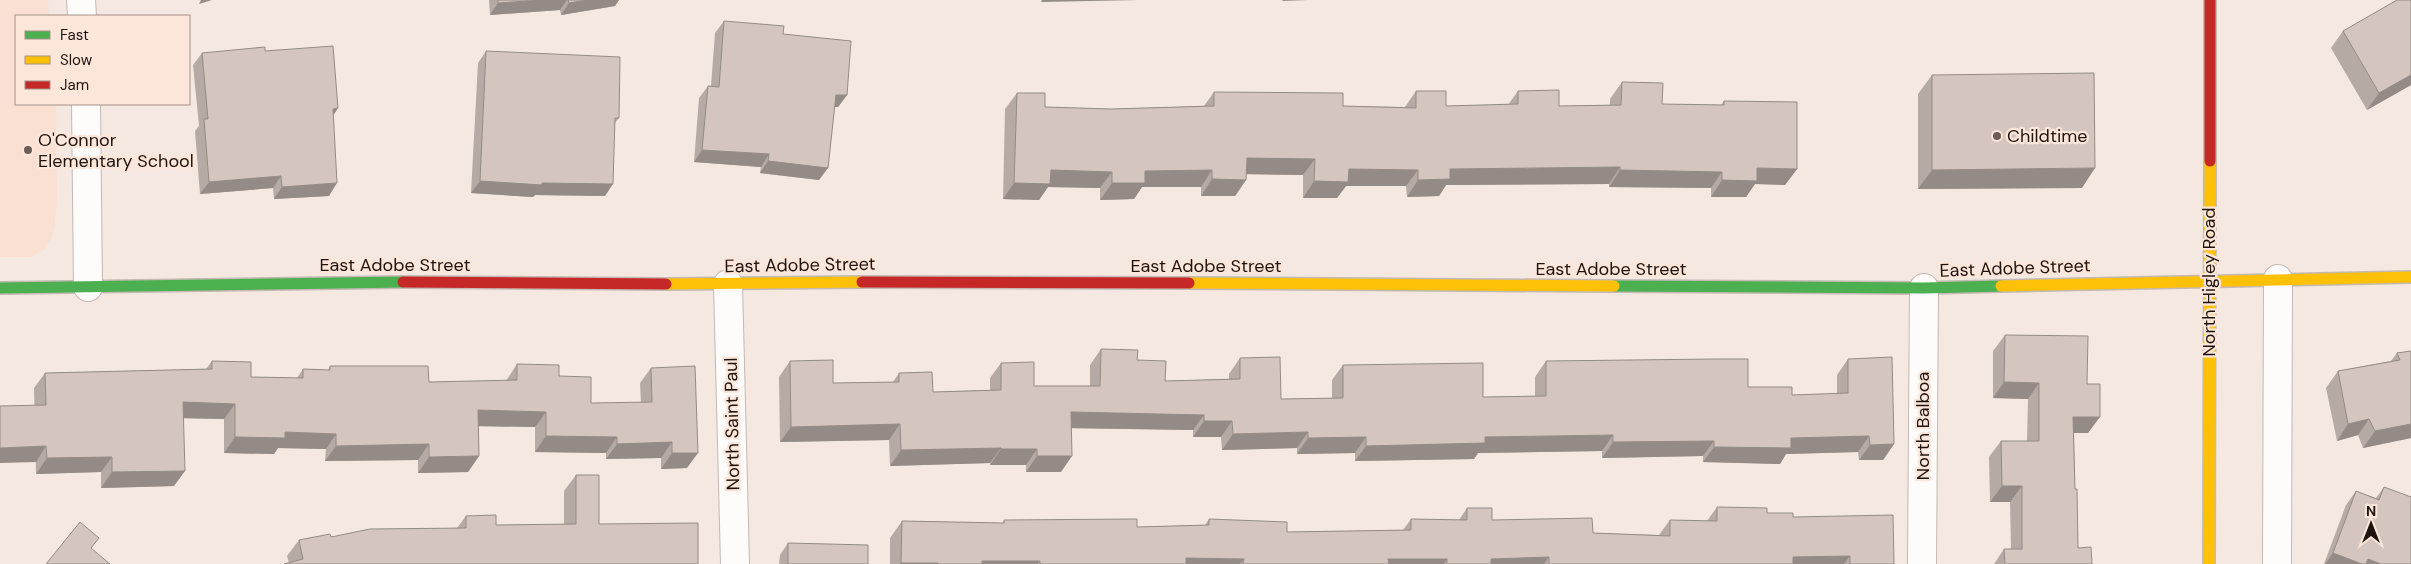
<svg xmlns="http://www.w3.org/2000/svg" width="2411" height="564" viewBox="0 0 2411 564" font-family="'DM Sans',sans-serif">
  <rect width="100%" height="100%" fill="#f4e8e1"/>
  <!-- built -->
  <path fill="#fae0d3" d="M0,0h48l1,16h-33v88h40l1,93 -2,26 -3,14 -8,13 -13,7h-31z"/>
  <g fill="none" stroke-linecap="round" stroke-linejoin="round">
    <defs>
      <path id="street" d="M81,0l1,16
        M86,104l2,183
        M728,284l7,280
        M1922,564l2,-276
        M2277,564l1,-285"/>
      <path id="fast" d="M1614,286l310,2 77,-2
        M0,288l403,-6"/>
      <path id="slow" d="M1189,283l425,3
        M666,284l196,-2
        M2001,286l410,-9
        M2209,564l1,-403"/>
      <path id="jam" d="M2210,161v-161
        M403,282l263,2
        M862,282l327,1"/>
    </defs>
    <!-- street casing -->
    <use href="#street" stroke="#c4b9b3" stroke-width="30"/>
    <!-- fast casing -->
    <use href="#fast" stroke="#c4b9b3" stroke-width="14"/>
    <!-- slow casing -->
    <use href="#slow" stroke="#c4b9b3" stroke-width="14"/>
    <!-- jam casing -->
    <use href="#jam" stroke="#c4b9b3" stroke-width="14"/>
    <!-- street -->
    <use href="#street" stroke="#fdfcfa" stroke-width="28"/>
    <!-- fast -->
    <use href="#fast" stroke="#4caf50" stroke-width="11"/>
    <!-- slow -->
    <use href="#slow" stroke="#ffc107" stroke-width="11"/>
    <!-- jam -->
    <use href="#jam" stroke="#c62828" stroke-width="11"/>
  </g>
  <!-- wall -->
  <path fill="#b6aaa4" d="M489,0h130l-4,6 -54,9 -1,-5 -70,5z
    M2411,0v85l-44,25 -36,-62 12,-17z
    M724,21l59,13 64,61 -9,12h-3l-16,73 -59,-7 1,-6 -67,-5 5,-64 9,-12h3l4,-53z
    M265,51l73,57 -5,8 -4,80 -55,3 -1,-11 -73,6 -5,-63 4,-5 -6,-61 9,-12z
    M486,51l133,67 -4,5 -10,73 -70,-1 -2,2 -62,-4 7,-130z
    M1932,75l150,113 -164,1v-95z
    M1622,82l40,22 59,1 3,-4 73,68 -12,16 -30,-1 -9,13h-35v-9l-102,-1v-3l-163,1 -7,11 -32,1 -1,-11h-60l-9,12h-34v-23l-57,-1v6l-11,16h-34v-9h-59l-8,12 -34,1v-12l-52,-1 -9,13 -36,-1 2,-90 12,-16 28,14 66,2 93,-3 10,-14 129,14 62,1 11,-16 30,15 62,-1 10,-14 41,15 51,-1v-6z
    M2005,335l82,49 1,49h-14l1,56 3,59 14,16h-98l10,-15h7l-1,-47h-20l-1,-45 12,-16h26l1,-42 -35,-1v-47z
    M1101,349l36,11 28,21 64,-2v-5l11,-16 41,41 51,-1v-18l11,-15 140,32 52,-1v-19l11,-16 202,26 44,8 45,-1v-19l11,-16 46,85 -11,16h-24l-1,-8 -72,2 -6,10 -77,-2v-6l-101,2v-7l-124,2 -4,6 -119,2v-8l-58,1v-6l-75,2 -1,-13h-28v-7l-121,-2 -11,44h-35v-7h-36v-2l-100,3 -1,-26 -109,2 -1,-65 11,-16 43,22 60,-1 6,-9 34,19 57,-2v-12l11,-15 33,23h56v-21z
    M2411,351v87l-48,10 -5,-13 -21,6 -11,-53 12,-17 53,-10 6,-8z
    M212,361l39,16 46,1 6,-9 25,1 2,-4 99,16 77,-1 11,-17 42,12 32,27h50l-1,-20 11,-15 36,100 -26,1v-11l-55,1v-6l-71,-1v-25l-57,-1 1,30 -11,16 -50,1v-13l-93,1 1,-12 -48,-1 -4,6 -50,-1v-34l-40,-1 -10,68 -73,2v-16l-65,2 -2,-86 11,-15 161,-4z
    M576,475l23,49 -310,39 -2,-7 12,-16 158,-12 9,-12 30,9 68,-1v-33z
    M2384,487l27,77h-87l22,-59 10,-14 20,7z
    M1717,507l76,10 101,47h-1004v-26l12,-17 101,2 1,-3 133,7 68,-2 4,-6 78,13 116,-2 8,-11 48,1 8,-12 25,12 101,13 66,2 11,-15 37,1z
    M788,543l80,21h-89l1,-9z"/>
  <!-- shaded-wall -->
  <path fill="#948b86" d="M201,0h11l-13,4z
    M542,0h25l-7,10 -70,5 8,-12z
    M588,0h31l-4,6 -54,9 8,-12z
    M1042,0h97l-98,2z
    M1283,0h25l-26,1z
    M2411,75v10l-44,25 12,-17z
    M836,95h11l-9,12h-10z
    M338,108l-8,12 3,-11z
    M702,150l67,4 -8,13 -67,-5z
    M1247,158l68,1 -12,16 -68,-1z
    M768,161l60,7 -9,12 -59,-7z
    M1620,167l-11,17 -163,1 -7,11 -32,1 11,-17 32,-11z
    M1757,168l40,1 -12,16 -30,-1 -9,13h-35l11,-17z
    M2095,168l-13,20 -164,1 14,-19z
    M1349,169l69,1 -12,16h-60l-9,12h-34l11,-17z
    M1051,170l61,2 -12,16 -52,-1 -9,13 -36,-1 11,-16z
    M1212,170l-11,17h-59l-8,12 -34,1 12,-17 33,-12z
    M1620,170l102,2 -11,16 -102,-1z
    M281,176l-8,12 -73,6 9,-12z
    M1212,179l34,1 -11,16h-34z
    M480,181l62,2 71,1 -8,12 -70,-1 -2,2 -62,-4z
    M337,183l-8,13 -55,3 8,-12z
    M2004,382l35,1 -11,16 -35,-1z
    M183,402l52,2 -11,15 -51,-1z
    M478,410l68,2 -11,15 -68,-1z
    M1071,412l133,3 -11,15 -133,-2z
    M2073,417h27l-12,16h-26z
    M2369,419l-11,16 -21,6 11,-17z
    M1204,421h28l-11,16h-28z
    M900,424l-11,16 -109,2 11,-15z
    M2411,424v14l-48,10 12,-17z
    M285,432l51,2 -10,15 -48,-1 -4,6 -50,-1 11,-16z
    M1308,432l-11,16 -75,2 11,-16z
    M1613,435l-11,16 -124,2 -4,6 -119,2 11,-15 119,-9z
    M546,436l71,1 -11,16 -71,-1z
    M1869,436l-11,16 -72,2 -6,10 -77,-2 11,-15 77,-9z
    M1366,437l-11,16 -58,1 11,-16z
    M1714,441l-11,15 -101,2 11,-16z
    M672,442l-11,16 -55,1 11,-15z
    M429,444l-11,16 -93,1 11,-15z
    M1894,444l-11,16h-24l11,-15z
    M46,446l-10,16 -36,1v-15z
    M1001,448l-11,15 -100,3 11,-16z
    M1001,449h36l-11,16h-36z
    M672,453h26l-11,15 -26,1z
    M479,456l-11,16 -50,1 11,-16z
    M1037,456h35l-11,16h-35z
    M112,457l-11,15 -65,2 11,-16z
    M185,471l-11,15 -73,2 11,-16z
    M2002,486h20l-12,16h-20z
    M2333,553l29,11h-37z
    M1850,556l-6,8h-56l5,-7z
    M1549,557l-5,7h-56l3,-5z
    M1186,558l58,1 -4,5h-59z
    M1388,559h59l-3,5h-59z
    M2368,559l13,5h-17z
    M982,561h58l-2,3h-58z
    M901,563h37l-1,1h-37z"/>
  <!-- building -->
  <path fill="#d4c6bf" stroke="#948b86" d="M498,0h44l-44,3z
    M568,0h20l-19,3z
    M2397,0h14v75l-32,18 -36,-62z
    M724,21l60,5 -1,8 68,7 -4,54h-11l-8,73 -60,-7 1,-7 -67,-4 6,-64 11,1z
    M333,46l5,62 -5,1 4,74 -55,4 -1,-11 -72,6 -5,-63h4l-6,-66 63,-6v4z
    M486,51l134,6 -1,61h-4l-2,66 -71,-1v2l-62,-4z
    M2094,73l1,95 -163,2v-95z
    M1622,82l41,1 -1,21 62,1v-4l73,1v67l-40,-1v13l-35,-1v-8l-102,-2v-3l-170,2v10l-32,1v-10l-69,-1 -1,13 -34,-1 1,-22 -68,-1 -1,22 -34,-1v-9l-67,1v12h-33v-11l-61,-2 -1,14 -36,-1 3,-90h28v14l66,2 103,-3v-14l129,1v13l73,2v-17h30v15l72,-2v-13l41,-1v16l62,-1z
    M2005,335l83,1 -1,48h13v33h-27l2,72h2l1,59 13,-1 1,17h-87l-1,-15h18v-63h-20l-1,-45h38v-58l-35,-1z
    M1101,349l37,1 -1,10 29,1 -1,20 75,-2v-21l40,-1 1,42 62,-1v-33l140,-2v34l63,-1v-35l169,-2h33v28h44v8l56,-2v-34l44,-2 2,87 -24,1 -1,-9 -78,2v10l-77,-1v-6l-101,1v-7l-128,2v6l-119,3v-9l-58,1v-6l-75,2 -1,-13h-28v-6l-133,-3 1,44h-35v-7h-36v-1l-100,2 -1,-26 -109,3 -1,-66 43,-1v23l66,-1v-9l33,-1 1,20 68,-2v-27l33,-1v24h66z
    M2411,351v73l-36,7 -6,-12 -21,5 -10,-53 62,-11 -3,-7z
    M212,361l39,1v15l52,1v-9l27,1v-4h98l1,16 88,-2v-16l42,1v11l32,1v26l61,-1 -1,-34 44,-2 3,87h-26v-11l-55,2v-7l-71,-1v-24l-68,-2 1,46 -50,1v-13l-93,2v-12l-51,-2v6l-50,-1v-33l-52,-2 2,69 -73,1v-15l-65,1 -1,-12 -46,2v-42l46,-1 -1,-32 167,-4z
    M576,475h23v49l99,-1v41h-414l19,-5 -4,-19 31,-6 1,3 39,-8 96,-1v-12l30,-1v10l80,-1z
    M2384,487l27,10v67h-30l-13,-5 -2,5h-4l-29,-11 23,-62 23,9z
    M1717,507l50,1v5h26v4l100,-2 1,49h-44v-8l-57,1v7h-244v-7l-58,2v5h-44v-5h-59l1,5h-146l1,-5 -58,-1v6h-146v-3h-58v3h-44v-1h-37l1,-42 102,2v-3l133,-1v8l72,-2v-6l78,3v10l124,-2v-11l56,1v-12h25v12l100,-2 1,15 77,3v-16l47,1z
    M80,522l19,16 -8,10 19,16h-64z
    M788,543l80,2v19h-80z"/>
  <!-- markers -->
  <g fill="#695e58" stroke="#fce5d9" stroke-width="2">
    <circle cx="1997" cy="136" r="5"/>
    <circle cx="28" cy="150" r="5"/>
  </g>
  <g text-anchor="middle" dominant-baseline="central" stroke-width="4.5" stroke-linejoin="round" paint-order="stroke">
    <!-- poi labels -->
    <g font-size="18" fill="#1e140f" stroke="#fce5d9" text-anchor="start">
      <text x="2007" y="136">Childtime</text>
      <text x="38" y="140">O'Connor<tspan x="38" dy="21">Elementary School</tspan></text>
    </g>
    <!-- street labels -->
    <g font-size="18" fill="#1e140f" stroke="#fce5d9">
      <text x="395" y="265">East Adobe Street</text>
      <text transform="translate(800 265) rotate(-1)">East Adobe Street</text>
      <text x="1206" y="266">East Adobe Street</text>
      <text transform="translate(2015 268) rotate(-2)">East Adobe Street</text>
      <text x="1611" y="269">East Adobe Street</text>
      <text transform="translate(2209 282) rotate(-90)">North Higley Road</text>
      <text transform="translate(732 424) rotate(-91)">North Saint Paul</text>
      <text transform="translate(1923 426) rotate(-90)">North Balboa</text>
    </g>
  </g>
  <!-- legend -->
  <rect x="15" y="15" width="175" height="90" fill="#fce5d9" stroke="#a39188"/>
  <rect x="25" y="31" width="25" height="8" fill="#4caf50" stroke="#a39188"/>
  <text x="60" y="40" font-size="15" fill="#1e140f">Fast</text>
  <rect x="25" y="56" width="25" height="8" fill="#ffc107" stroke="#a39188"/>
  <text x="60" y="65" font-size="15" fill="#1e140f">Slow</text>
  <rect x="25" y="81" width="25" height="8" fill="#c62828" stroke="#a39188"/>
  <text x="60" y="90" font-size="15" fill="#1e140f">Jam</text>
  <!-- north arrow -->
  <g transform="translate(2371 524)" stroke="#fce5d9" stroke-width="4" paint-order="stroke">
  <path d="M0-4L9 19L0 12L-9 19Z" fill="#1e140f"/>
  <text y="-8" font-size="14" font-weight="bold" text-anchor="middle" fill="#1e140f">N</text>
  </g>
</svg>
